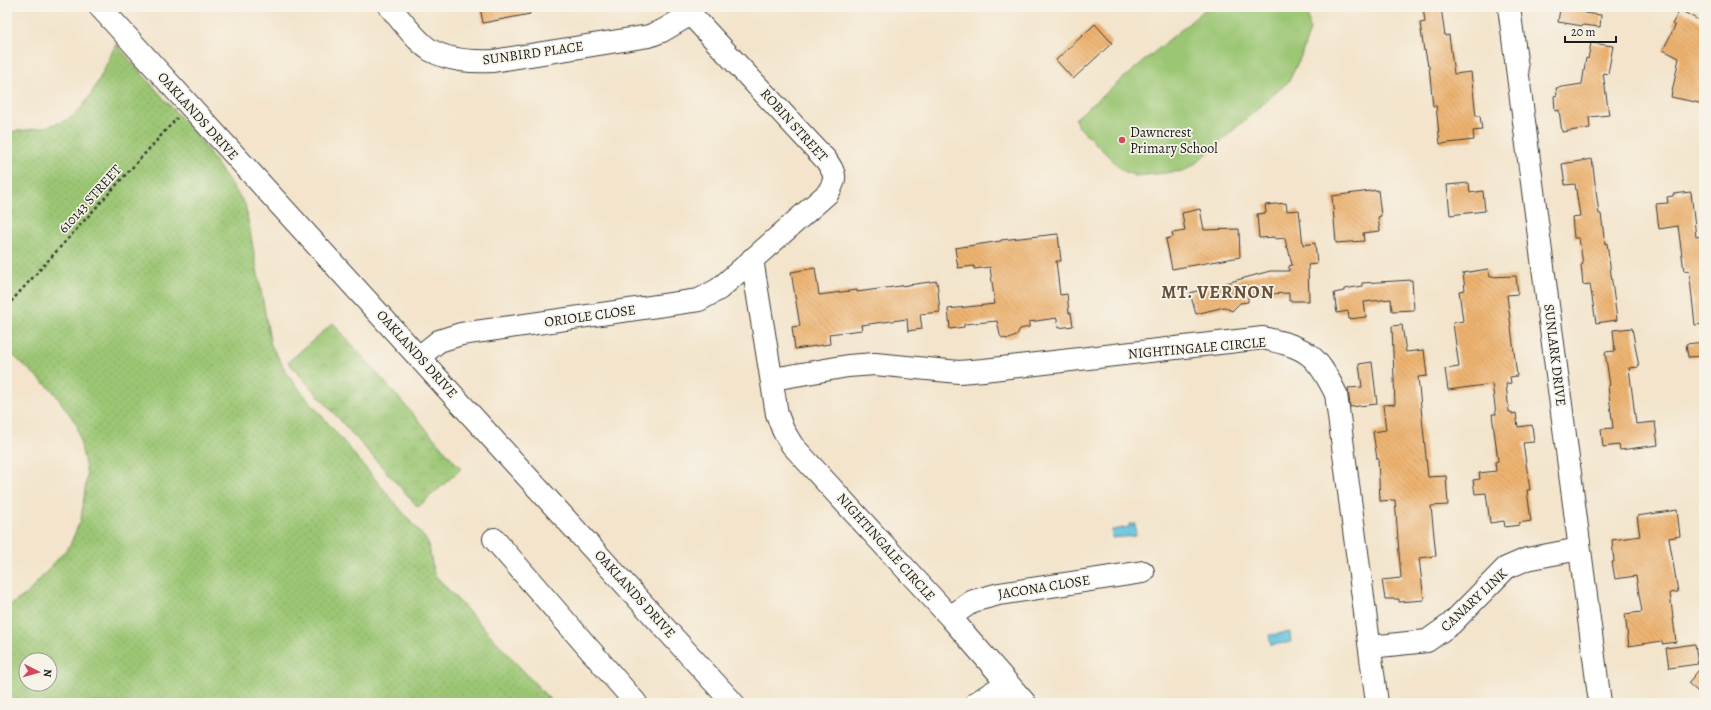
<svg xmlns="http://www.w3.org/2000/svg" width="1711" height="710" viewBox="0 0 1711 710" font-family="Alegreya,serif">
  <defs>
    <pattern id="grass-dots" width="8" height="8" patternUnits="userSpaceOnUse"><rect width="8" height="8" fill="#9bc673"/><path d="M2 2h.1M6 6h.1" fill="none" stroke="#85aa63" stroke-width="1.8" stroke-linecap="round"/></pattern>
    <pattern id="park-crowns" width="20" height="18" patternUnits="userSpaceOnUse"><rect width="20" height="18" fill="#9bc673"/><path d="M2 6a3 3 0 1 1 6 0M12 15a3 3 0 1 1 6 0" fill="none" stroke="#85aa63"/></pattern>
    <pattern id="water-waves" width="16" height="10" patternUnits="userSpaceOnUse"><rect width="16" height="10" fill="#60c2df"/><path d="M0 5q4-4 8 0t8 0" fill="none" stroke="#53a6bf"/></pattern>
    <pattern id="building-back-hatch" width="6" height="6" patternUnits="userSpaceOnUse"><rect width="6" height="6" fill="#edb270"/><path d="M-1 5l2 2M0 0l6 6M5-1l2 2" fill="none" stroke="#cb9860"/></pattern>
  </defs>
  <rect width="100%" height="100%" fill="#f7f3e8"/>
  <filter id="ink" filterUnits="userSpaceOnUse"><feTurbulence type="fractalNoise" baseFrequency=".025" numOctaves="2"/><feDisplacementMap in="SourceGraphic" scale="8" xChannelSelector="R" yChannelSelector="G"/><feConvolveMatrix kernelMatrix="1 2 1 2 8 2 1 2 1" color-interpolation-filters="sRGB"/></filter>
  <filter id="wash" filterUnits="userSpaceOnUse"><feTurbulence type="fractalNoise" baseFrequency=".012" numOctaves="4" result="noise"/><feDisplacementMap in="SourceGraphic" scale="16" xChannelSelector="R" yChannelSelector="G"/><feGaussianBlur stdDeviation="0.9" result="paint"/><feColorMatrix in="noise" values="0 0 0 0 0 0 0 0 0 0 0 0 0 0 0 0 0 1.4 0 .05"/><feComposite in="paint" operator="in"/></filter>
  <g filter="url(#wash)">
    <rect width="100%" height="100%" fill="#f3e4cb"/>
    <!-- grass -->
    <path fill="url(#grass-dots)" stroke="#5c7148" fill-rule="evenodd" d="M116,44l84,96 45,64 26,141 19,33 138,164 6,32 119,129h-546v-96l20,-13 43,-49 11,-26 6,-44 -10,-50 -24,-34 -46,-41v-218c21,-2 44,-4 63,-14 18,-9 37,-56 46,-74zM26,660h24v24h-24z"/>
    <!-- park -->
    <path fill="url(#park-crowns)" stroke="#5c7148" d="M333,323l128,146 -43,38 -130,-145z"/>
    <!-- garden -->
    <path fill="#9bc673" stroke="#5c7148" d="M1208,7h95l5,9 2,14 -9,26 -12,25 -94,83 -11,7 -49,5 -13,-6 -44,-44 -3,-7z"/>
    <!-- water -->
    <path fill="url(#water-waves)" stroke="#3e6f7e" d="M1129,524h6l1,12 -24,2v-8l17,-3z
      M1290,632l1,10 -20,3 -2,-10z"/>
    <g id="blocks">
      <!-- building -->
      <path fill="url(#building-back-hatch)" d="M480,7h49l1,7 -47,9z
        M1423,7h18l4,29 4,-1 5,39 17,-2 5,44h4l2,14 -9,1 1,9 -34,4 -4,-38h-3l-4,-40h-1l-3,-16 -1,1 -4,-28 5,-1z
        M1568,7h17l-1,6 17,2 -1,12 -17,-2v1l-25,-4 2,-13 7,1z
        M1680,10l24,13v81l-33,-7 8,-39 -16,-8 12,-24 -3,-2z
        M1095,24l17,19 -39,36 -17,-19z
        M1591,43l22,3 -5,28 -5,-1 6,42 -20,2 1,11 -28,4 -3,-22 -4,1 -1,-15 3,-1 -1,-7 26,-4 4,-26 2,1z
        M1592,159l7,55h2l4,30 2,-1 10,77 -21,3 -6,-39 -7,1 -2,-20 2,-1 -4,-26h-5l-2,-21 8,-1 -5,-32 -10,1 -3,-21z
        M1469,183l1,10 13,-2 2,20 -35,4 -3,-30z
        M1378,190l3,26 -3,1 2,14 -17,2 1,8 -28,2 -4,-47z
        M1691,192l5,45 8,-1v88l-9,1 -6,-55 -5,1 -6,-45 -19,3 -3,-25 12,-1 -1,-6 6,-1v-2z
        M1286,203l1,8 12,-1 4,35 12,-2 2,21 -9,1 1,36h-20v-8l-41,2v7l-8,1 -8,8 -8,-4 -28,7 -6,-21 80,-22h19v-5l3,-1 -4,-17h-1l-2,-10 -10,1v-2l-16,1 -2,-24 9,-1 -1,-8z
        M1200,209l4,21 35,-1 1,28 -68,12 -6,-30 7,-2 -1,-4 13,-2 -3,-18z
        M1058,234l3,27h-5l4,34 7,-1 2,19h2l2,13 -15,2 -1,-10 -28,4v5l-9,2 -4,7 -7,3 -7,-1 -2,-3 -3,-14 -33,3v3l-14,2 -2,-20 47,-5 -5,-37 -16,2v-3l-16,2 -3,-20 46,-7v-1z
        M815,268l4,27 38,-5v2l80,-11 3,31 -20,2 2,15 -14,2 -1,-12 -46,6 1,5 -33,4 1,10 -35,5 -3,-22 8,-1 -9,-54z
        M1488,269l2,8 26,-1 2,18 -11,1 10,81 -7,1 1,6 -5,1 3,28h3v2l4,-1 2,14 14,-2 2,17 -11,1 7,47h-3l4,31 -12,2 1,2 -15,2 -1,-6 -14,2 -4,-30 -11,1 -2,-14 7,-1 -1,-6 17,-2 -1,-9 3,-1 -6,-47h4l-4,-30 -44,6 -3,-21 14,-2 -6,-44 10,-2 -4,-30 6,-1 -2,-17z
        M1412,280l2,30 -22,1 -1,-12 -27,3 2,15 -17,2 -1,-8 -11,2 -3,-20 10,-2v-2l18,-3v-3z
        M1402,325l4,27 18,-2 3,26 -9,1 10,100 18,-1 2,29 -17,1 5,50 -17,2 5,42 -25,2v-3h-14l-3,-19 19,-2 -6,-78 -15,1 -2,-43 -1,1 -4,-27 13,-2 -3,-25 12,-1 -3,-78z
        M1632,328l7,39 -10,1 7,56 19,-2 3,23 -38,5 -1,-5 -16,2 -2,-18 12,-1 -5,-42 2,-1 -5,-33 10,-1 -2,-21z
        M1704,342v14l-16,1 -2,-13z
        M1372,362l5,42 -27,3 -2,-19 14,-1 -3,-23z
        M1677,510l3,26 -11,2 9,54 -8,1 6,49 -14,2v-3l-33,5 -4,-32 17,-2 -6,-36 -21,3 -3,-17h2l-2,-22 28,-4 -3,-20z
        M1695,644l3,20 -29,4 -3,-20z
        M1704,664v33l-16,-14z"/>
    </g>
  </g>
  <g filter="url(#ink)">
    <use href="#blocks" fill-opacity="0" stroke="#3c3a36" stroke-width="1"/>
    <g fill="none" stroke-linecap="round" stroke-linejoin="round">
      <defs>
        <path id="minor" d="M100,7l633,696
          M390,7c11,13 26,34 40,43 20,11 42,12 63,11l156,-25 13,-5 29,-17
          M1509,7l91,696
          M752,259l25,155 6,16 9,15 158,172 75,86
          M419,357l20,-16 22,-7 238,-34 20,-11 109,-96c9,-15 8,-18 -2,-33l-142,-153
          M773,379l75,-13 27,-2 84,8 25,-2 279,-32c44,10 53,15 73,56l41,309
          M494,539l142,164
          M950,617l23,-16 26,-7 144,-22
          M1370,647l57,-6 24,-17 55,-56 21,-9 52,-10
          M976,703l31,-20"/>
      </defs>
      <!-- minor casing -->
      <use href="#minor" stroke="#3c3a36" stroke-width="24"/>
      <!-- path -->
      <path stroke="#3c3a36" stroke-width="2.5" stroke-dasharray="3 3" stroke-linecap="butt" d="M7,306l170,-188"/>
      <!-- minor -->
      <use href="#minor" stroke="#fff" stroke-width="22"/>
    </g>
  </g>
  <!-- markers -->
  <circle fill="#d1495b" stroke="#f7f3e8" stroke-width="1.5" cx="1122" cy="140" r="4"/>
  <g text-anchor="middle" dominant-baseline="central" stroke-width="3.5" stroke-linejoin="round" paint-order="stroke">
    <!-- street labels -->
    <g font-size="14" fill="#1c1c1c" stroke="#f7f3e8">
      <text transform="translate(533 53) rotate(-8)">SUNBIRD PLACE</text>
      <text transform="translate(198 116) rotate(48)">OAKLANDS DRIVE</text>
      <text transform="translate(794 125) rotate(48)">ROBIN STREET</text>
      <text transform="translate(90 199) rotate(-48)">610143 STREET</text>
      <text transform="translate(590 316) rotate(-8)">ORIOLE CLOSE</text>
      <text transform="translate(1197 348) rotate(-5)">NIGHTINGALE CIRCLE</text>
      <text transform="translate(417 354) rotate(48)">OAKLANDS DRIVE</text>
      <text transform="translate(1555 355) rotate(83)">SUNLARK DRIVE</text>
      <text transform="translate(886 547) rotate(48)">NIGHTINGALE CIRCLE</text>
      <text transform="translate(1044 587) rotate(-9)">JACONA CLOSE</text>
      <text transform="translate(635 594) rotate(48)">OAKLANDS DRIVE</text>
      <text transform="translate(1474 600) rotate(-43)">CANARY LINK</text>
    </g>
    <!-- poi labels -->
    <g font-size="14" fill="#1c1c1c" stroke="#f7f3e8" text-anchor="start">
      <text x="1130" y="132">Dawncrest<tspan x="1130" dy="16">Primary School</tspan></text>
    </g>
    <!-- district labels -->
    <g font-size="18" font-weight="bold" letter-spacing="1" fill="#655039" stroke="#f7f3e8">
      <text x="1218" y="292">MT. VERNON</text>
    </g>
  </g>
  <!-- margin -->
  <rect width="1711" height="710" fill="none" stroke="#f7f3e8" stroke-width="24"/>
  <!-- north arrow -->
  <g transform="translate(38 672) rotate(96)"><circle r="19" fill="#f7f3e8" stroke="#9f9d96"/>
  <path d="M0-3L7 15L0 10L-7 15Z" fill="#d1495b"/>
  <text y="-6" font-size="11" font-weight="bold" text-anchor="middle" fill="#1c1c1c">N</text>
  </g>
  <!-- scale -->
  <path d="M1565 36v6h51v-6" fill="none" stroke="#1c1c1c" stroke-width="2"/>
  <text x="1571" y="36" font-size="12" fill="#1c1c1c" stroke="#f7f3e8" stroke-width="3" paint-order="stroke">20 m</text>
</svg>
